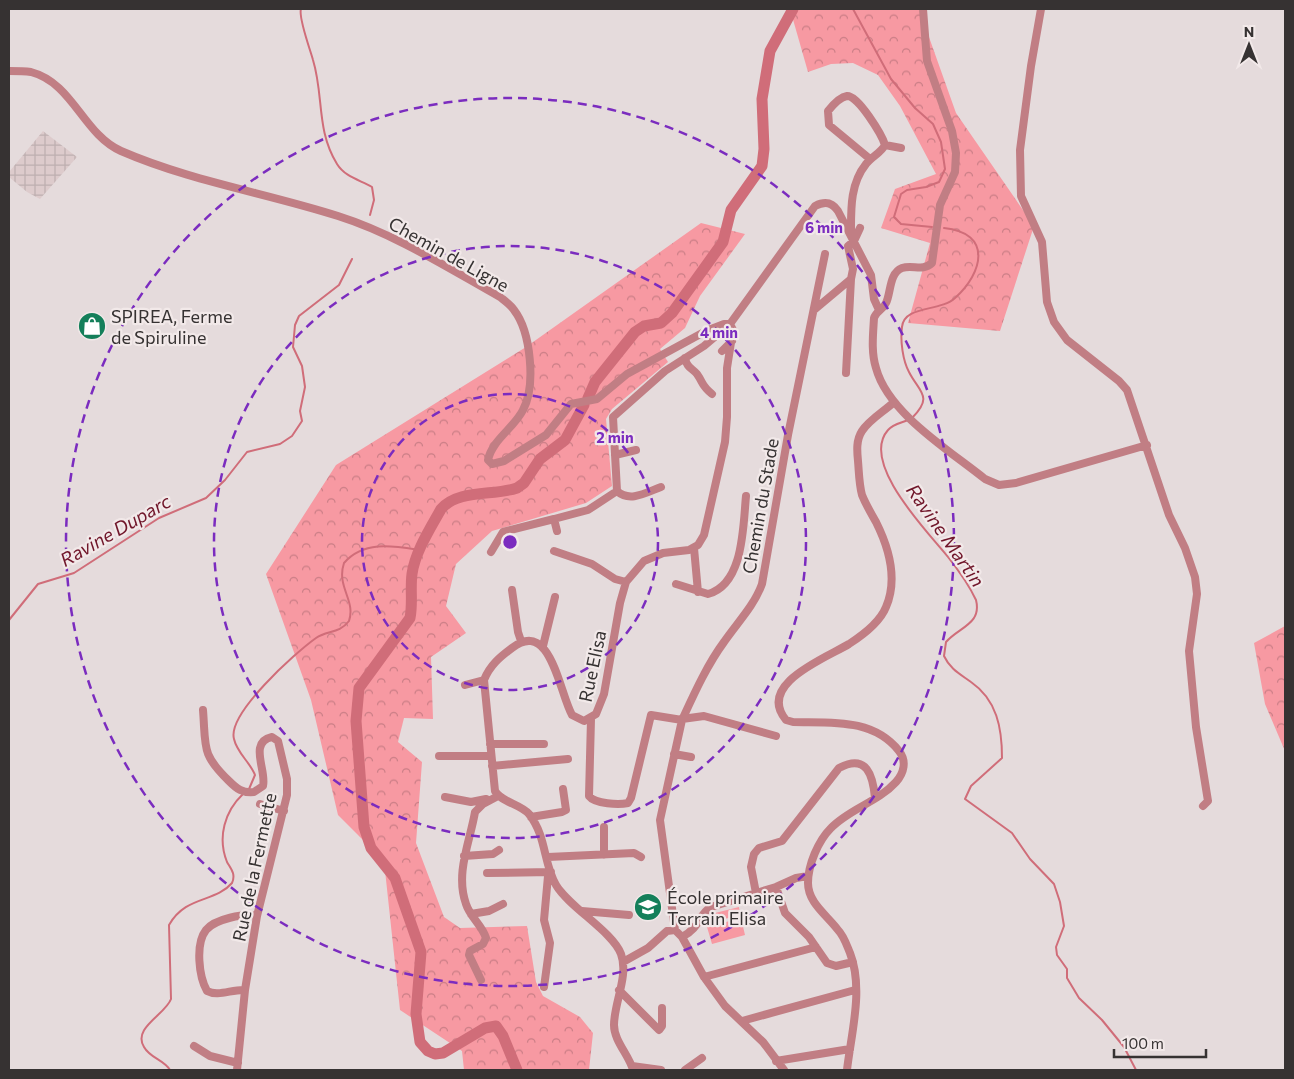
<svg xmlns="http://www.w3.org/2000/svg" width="1294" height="1079" viewBox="0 0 1294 1079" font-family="Commissioner,sans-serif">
  <defs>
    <pattern id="industrial-grid" width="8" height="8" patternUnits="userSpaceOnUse" patternTransform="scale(1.25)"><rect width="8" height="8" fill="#ddcbcc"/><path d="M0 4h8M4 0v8" fill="none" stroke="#beafb0"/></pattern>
    <pattern id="forest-crowns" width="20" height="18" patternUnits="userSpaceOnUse" patternTransform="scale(1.25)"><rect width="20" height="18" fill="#f799a2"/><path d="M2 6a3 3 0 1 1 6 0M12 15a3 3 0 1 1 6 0" fill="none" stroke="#c97d85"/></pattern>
  </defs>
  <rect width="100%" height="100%" fill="#e5dbdc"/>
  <!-- industrial -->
  <path fill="url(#industrial-grid)" d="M43,131l34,26 -37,42 -13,-7 -18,-15v-5z"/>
  <!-- grass -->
  <path fill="#f799a2" d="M739,907l1,8 -27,7 -2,-8z
    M741,918l4,17 -33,9 -5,-17z"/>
  <!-- forest -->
  <path fill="url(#forest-crowns)" d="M790,9h129l37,104 78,113 -34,105 -92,-8 22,-80 -49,-15 14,-39 41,-15 -36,-68 -22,-31 -25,-12 -22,1 -23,8z
    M701,223l44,11 -45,62 -15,32 -25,21 8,13 -56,47 -6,10 6,67 -26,17 -94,28 -36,33 -10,42 20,27 -35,24 2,62 -29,-1 -6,24 24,20 -6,81 28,74 16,11 67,-2 9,56 7,14 37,21 13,16 -4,37h-125l-2,-19 -62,-41 -16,-149 -46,-46 -27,-115 -45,-126 70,-109 190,-118z
    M1285,626v125l-20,-47 -11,-61z"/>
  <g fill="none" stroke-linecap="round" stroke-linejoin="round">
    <!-- stream -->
    <path stroke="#d06d79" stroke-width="2" d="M301,9c-3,8 9,40 12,51 11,36 3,70 24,104 8,13 23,16 35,23l2,13 -4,15
      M853,9l38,70 24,29 18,16 8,18 4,27 -6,13 -13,5 -19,3 -6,4 -7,23 7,7 31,3
      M912,418c22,-22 7,-26 -3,-46 -6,-11 -9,-31 -7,-45 2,-22 38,-15 53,-29 28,-25 38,-65 -11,-70
      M908,420c-7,3 -15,4 -20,10 -29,33 41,103 60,127 11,14 21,28 28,43 6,24 -17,27 -30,42l-2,14c6,13 16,18 27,26 26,18 31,46 31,76l-31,28 -6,13 47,34 18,26 24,25 6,18 4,24 -8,21 1,8 10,14v9l12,20 23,22 22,27 12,23
      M9,620l29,-36 36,-11 85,-55 47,-20 19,-18 22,-28 33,-8 12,-8 10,-15 -2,-10 5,-24 -3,-21 -9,-19 2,-22 4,-9 40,-31 13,-26
      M249,789l6,-14c-5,-13 -18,-22 -21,-36 -7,-25 61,-86 82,-101 11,-8 23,-4 33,-17 7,-21 -13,-34 -5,-58 20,-23 50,-17 76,-13
      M170,1070c-6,-10 -20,-12 -26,-23 -12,-19 22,-33 27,-48l-2,-74c17,-30 46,-22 63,-42 4,-9 -1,-14 -5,-21 -10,-25 -2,-51 16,-68"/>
    <!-- river -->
    <path stroke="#d06d79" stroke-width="11" d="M588,398l7,-16 40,-50 9,-6 17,-3 11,-10 51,-71 8,-32 31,-44 2,-17 -2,-50 8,-48 23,-42
      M517,1070l-14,-34 -7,-10 -11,2 -42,25 -8,1 -7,-3 -8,-9 -4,-28 5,-62 -26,-74 -24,-30 -7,-21 -8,-106 3,-33 51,-70c3,-15 0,-29 2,-44 3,-22 18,-45 29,-65 17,-20 53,-13 76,-21l7,-5 16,-24 25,-19 19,-35"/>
    <!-- minor -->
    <path stroke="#c17e84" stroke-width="8" d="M923,9l4,52 25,70 4,22 -1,19 -15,33 -8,58c-10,9 -19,1 -30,5 -13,5 -11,25 -16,35 -3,7 -10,8 -12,15 -1,17 -3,34 2,50 12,45 73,82 109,111l14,6 17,-2 131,-38
      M1041,9l-10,57 -11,84 1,46 21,46 5,60 7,20 13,18 52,41 8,9 42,125 16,33 10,29 2,17 -8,57 7,76 12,74 -5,5
      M9,71c7,0 15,0 22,1 42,11 52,62 90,79 69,30 145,42 217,65 57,18 110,52 162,81 5,4 11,8 14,13 17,22 22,76 9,100 -9,18 -31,30 -35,50l4,4 12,-3 42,-26 25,-31 26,-5 30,-25 79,-43 18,-7h6
      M885,145l16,3
      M851,233c0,-24 -1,-49 15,-69 5,-7 15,-11 19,-19 -3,-10 -27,-50 -38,-49 -7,1 -15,10 -19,15l1,14 41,34
      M814,310l37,-31 2,-10 -5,-23 6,-5 6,-13
      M722,351l10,-10
      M685,358c2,10 7,10 12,16 7,10 4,11 15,20
      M846,373l5,-94
      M615,455l21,-5
      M661,487c-14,5 -31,16 -44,4l-4,-74 52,-46 39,-25 26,-22 85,-118c10,-5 17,-4 23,5l33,64 3,24 5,11
      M554,519l34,-9 29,-19
      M694,548l4,44
      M554,551l38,13 23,15 11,3
      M491,552l12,-20 51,-13 3,12
      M676,584l32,10c36,-10 35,-68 38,-98
      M512,590l6,42 3,9
      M543,646l12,-49
      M465,685l19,-5
      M203,710c3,38 -2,44 26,71 8,8 13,12 25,11l9,-6c4,-15 -15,-44 9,-49l6,4 9,38v16l-30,121 -12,74 -8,80
      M591,719l-2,77c6,8 30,9 39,7l3,-5 20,-83 31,5
      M682,719l22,-3 72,20
      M490,744h54
      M674,754l17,3
      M439,756h52
      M492,766l76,-7
      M445,797l26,5 15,-3
      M260,804l24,7
      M531,817l31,-5 4,-2 -3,-21
      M604,827v28
      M464,856l29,-2 6,-4
      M548,857l86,-4 7,4
      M487,873l64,-1 -3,4 -4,44 6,23 -6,44
      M776,887l9,26 24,24 18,26 9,3 17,-4
      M756,893l-5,-26 3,-13 5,-6 23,-7 57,-73c28,-15 34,8 36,30
      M582,911l47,4
      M471,914l18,-3 14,-7
      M675,930l-15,-110 22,-100c12,-26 25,-55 42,-78 13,-19 30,-36 38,-58l26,-149 37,-181
      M682,937c19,-10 16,-22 29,-30l65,-20 20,-9 12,-2
      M623,962l25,-14 19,-17 8,-1 7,7 22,40 21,29 38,36 21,28
      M704,977l112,-30
      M481,980l-12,-25 1,-4 13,-7 3,-6c-4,-13 -16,-21 -20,-34 -11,-31 4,-62 9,-92l8,-8 15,-8
      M245,990c-13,-1 -27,7 -38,1 -8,-14 -12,-47 -1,-61 9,-11 38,-17 51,-14
      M619,990l40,40 3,-4v-18
      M742,1021l113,-31
      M194,1046l16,10 28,7
      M776,1061l74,-12
      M632,1066l29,4
      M633,1070c-4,-15 -19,-29 -19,-45 0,-22 15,-50 7,-71 -8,-22 -52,-47 -65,-69 -13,-22 -9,-48 -27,-71 -9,-10 -28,-12 -34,-23l-11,-111c6,-15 16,-23 28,-32 39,-30 47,44 60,67l12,6 12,-7 8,-20 16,-91 6,-21 18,-21 19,-8 26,-3 9,-5 6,-10 21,-93 2,-25v-49l6,-38 -3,-6
      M685,1070l17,-12
      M847,1070c4,-36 17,-81 3,-117 -3,-7 -6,-17 -12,-23 -11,-15 -30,-27 -30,-47 0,-18 10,-42 23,-55 18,-19 47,-26 65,-46 8,-9 11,-21 3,-31 -26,-33 -68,-28 -106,-29l-7,-2c-30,-36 40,-62 63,-76 14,-9 31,-22 37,-37 12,-28 3,-59 -10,-85 -5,-9 -10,-17 -14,-27 -3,-11 -3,-23 -4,-34 -1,-10 -2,-21 4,-30 7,-11 21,-19 31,-28"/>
  </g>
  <!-- distance rings -->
  <g fill="none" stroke="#7b2cbf" stroke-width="2.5" stroke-dasharray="9 6">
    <circle cx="510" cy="542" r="148"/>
    <circle cx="510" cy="542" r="296"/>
    <circle cx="510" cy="542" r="444"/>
  </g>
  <!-- icons -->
  <defs>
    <symbol id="shop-disc" viewBox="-11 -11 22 22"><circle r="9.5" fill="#147f5a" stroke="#f2e9e9"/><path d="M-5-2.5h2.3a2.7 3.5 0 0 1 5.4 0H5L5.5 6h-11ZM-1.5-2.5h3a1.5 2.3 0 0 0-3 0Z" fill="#fff"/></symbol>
    <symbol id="school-disc" viewBox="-11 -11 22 22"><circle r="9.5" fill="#147f5a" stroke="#f2e9e9"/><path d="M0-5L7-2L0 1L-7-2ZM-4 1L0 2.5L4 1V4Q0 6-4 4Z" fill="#fff"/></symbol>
  </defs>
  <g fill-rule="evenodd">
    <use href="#shop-disc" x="76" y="310" width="32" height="32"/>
    <use href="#school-disc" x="632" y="891" width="32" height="32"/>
  </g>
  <g text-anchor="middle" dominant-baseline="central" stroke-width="4.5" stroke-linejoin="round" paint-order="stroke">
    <!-- street labels -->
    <g font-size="18" fill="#363232" stroke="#f2e9e9">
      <text transform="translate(449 254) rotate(29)">Chemin de Ligne</text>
      <text transform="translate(760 506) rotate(-80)">Chemin du Stade</text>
      <text transform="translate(592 666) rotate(-78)">Rue Elisa</text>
      <text transform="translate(254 867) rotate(-78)">Rue de la Fermette</text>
    </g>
    <!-- poi labels -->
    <g font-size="18" fill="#363232" stroke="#f2e9e9" text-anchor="start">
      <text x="111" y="316">SPIREA, Ferme<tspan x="111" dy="21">de Spiruline</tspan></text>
      <text x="667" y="897">École primaire<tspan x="667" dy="21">Terrain Elisa</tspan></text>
    </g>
    <!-- water labels -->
    <g font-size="19" font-style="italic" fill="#70162a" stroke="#f2e9e9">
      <text transform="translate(115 530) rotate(-30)">Ravine Duparc</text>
      <text transform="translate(946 535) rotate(55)">Ravine Martin</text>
    </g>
  </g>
  <circle cx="510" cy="542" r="8" fill="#7b2cbf" stroke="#f2e9e9" stroke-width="2.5"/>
  <g font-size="15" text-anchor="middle" font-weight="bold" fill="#7b2cbf" stroke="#f2e9e9" stroke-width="4.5" stroke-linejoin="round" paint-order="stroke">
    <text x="824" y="233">6 min</text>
    <text x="719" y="338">4 min</text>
    <text x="615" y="443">2 min</text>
  </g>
  <!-- border -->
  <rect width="1294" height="1079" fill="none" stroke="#363232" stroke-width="20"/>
  <!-- north arrow -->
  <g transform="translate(1249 45)" stroke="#f2e9e9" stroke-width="4" paint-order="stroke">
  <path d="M0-4L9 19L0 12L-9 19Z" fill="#363232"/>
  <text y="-8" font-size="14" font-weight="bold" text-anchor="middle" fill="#363232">N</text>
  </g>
  <!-- scale -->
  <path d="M1114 1049v8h92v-8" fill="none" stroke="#363232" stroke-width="2.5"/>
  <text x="1122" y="1049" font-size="15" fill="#363232" stroke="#f2e9e9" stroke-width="4" paint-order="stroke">100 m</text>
</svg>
